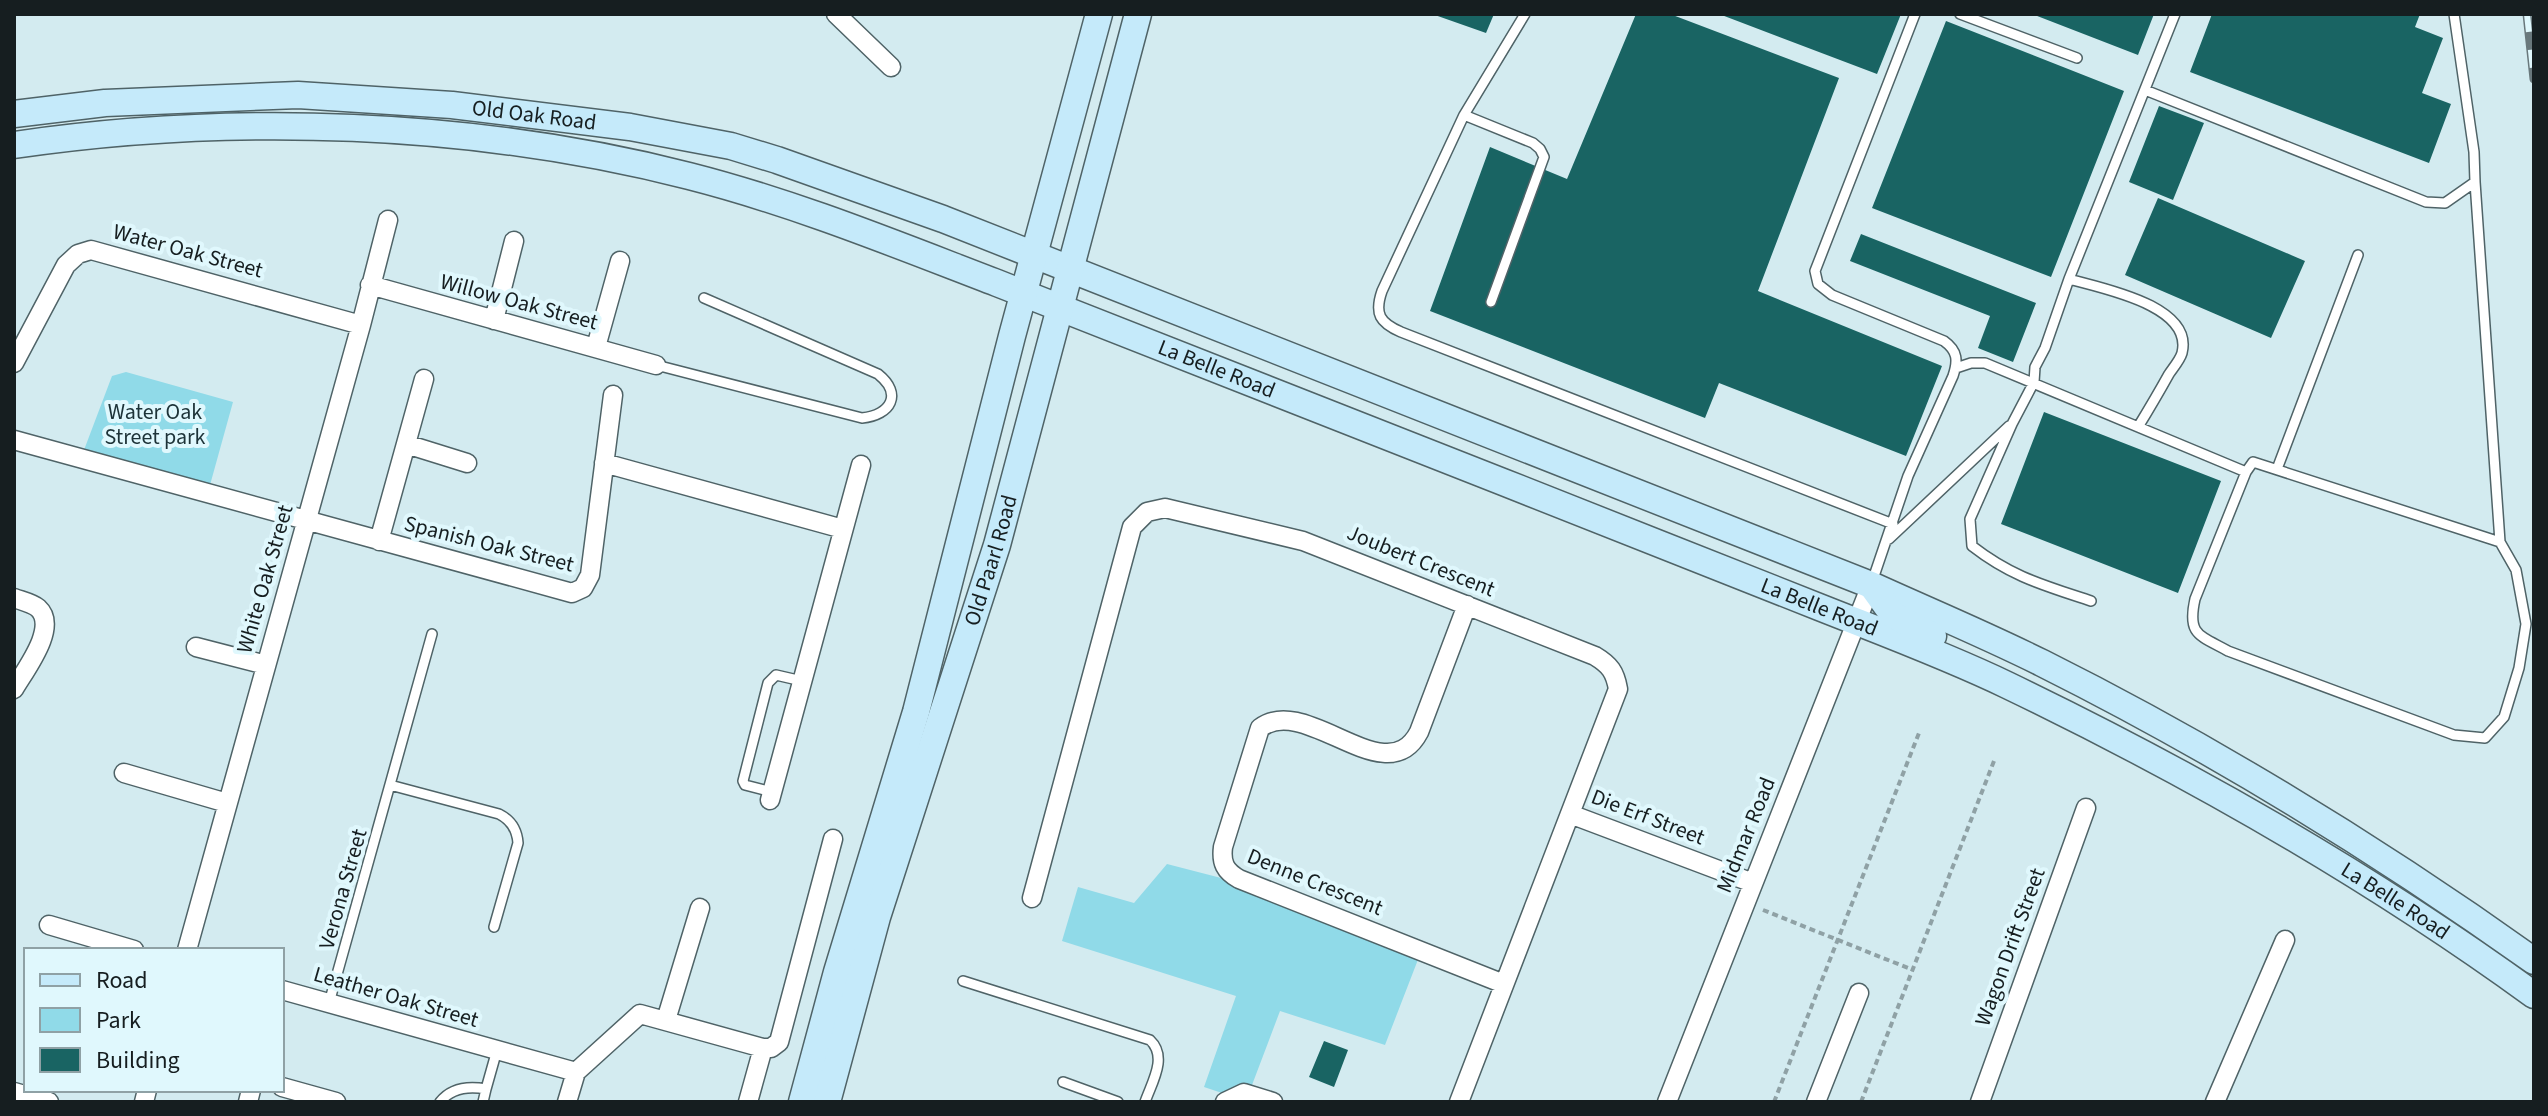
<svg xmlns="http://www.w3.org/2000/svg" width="2548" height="1116" viewBox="0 0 2548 1116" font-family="'Source Sans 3',sans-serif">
  <rect width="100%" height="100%" fill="#d3ebf0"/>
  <!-- green -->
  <path fill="#90dae8" d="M126,372l107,30 -23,83 -126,-35 28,-74z
    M1167,864l58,15 194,78 -34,88 -105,-34 -28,74 -15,1 -15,7 -18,-6 32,-91 -174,-55 16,-54 56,16z"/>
  <!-- building -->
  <path fill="#196463" d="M1432,14h62l-8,19z
    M1636,14h34l169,64 -81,213 184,75 -36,90 -187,-73 -14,35 -275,-107 60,-164 77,32z
    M1719,14h182l-24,60z
    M2032,14h122l-16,41z
    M2212,14h208l-5,13 28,11 -21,55 29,11 -22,59 -239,-91z
    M1946,21l178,70 -73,186 -179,-69z
    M2159,106l45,17 -31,77 -44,-18z
    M2158,198l147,63 -34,77 -146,-63z
    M1861,234l175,69 -23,59 -35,-14 12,-32 -140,-55z
    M2044,412l177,69 -43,112 -177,-69z
    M1324,1041l24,9 -14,37 -25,-10z"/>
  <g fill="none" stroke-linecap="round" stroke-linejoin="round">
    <defs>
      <path id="lane" d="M1525,14l-61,101 -82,176c-8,23 -2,32 19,41l492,192
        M1960,14l117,44
        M2145,90l281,112 19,1 30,-21 -1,-30 -20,-138
        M1464,115l69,28 7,6 4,8 -53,145
        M2475,182l25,360 16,28 10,54 -7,44 -15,49 -19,21 -31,-3 -226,-84c-29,-16 -41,-16 -33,-52l51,-127 7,-10 247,80
        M2069,279c31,9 125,26 113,74 -2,7 -9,15 -13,21 -10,18 -20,35 -31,53
        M656,365l206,53c29,-3 41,-24 16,-44l-174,-76
        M1956,368l15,-5h14l261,109
        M2277,469l81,-214
        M1889,539l120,-113
        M1872,582l36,-106 45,-100c5,-15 5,-25 -9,-35l-112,-46 -14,-11 -3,-13 100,-257
        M2091,601c-48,-16 -79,-24 -119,-55l-2,-27 42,-95 22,-42 1,-15 10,-19 24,-69 106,-265
        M390,785l109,29c12,6 18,15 19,29l-24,84
        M772,792l-27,-7 -2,-4 25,-98 8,-8 26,6
        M963,981l187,59c18,17 2,42 -5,62
        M329,1003l103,-369
        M1063,1082l55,20
        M486,1089l11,-39
        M440,1102c11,-14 29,-16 46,-13l-3,13"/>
      <path id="street" d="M836,14l55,53
        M370,285l286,80
        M494,320l20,-79
        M596,347l24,-86
        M14,363l52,-98 12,-11 13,-4 270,75
        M14,440l558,153 11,-5 7,-13 23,-180
        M406,444l61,19
        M604,463l239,66
        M379,541l45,-162
        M14,598c8,3 18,5 24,10 21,19 -13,62 -24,81
        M1467,605l-48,127c-33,63 -113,-39 -159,-4l-37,119c-2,16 2,24 16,32l265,105
        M196,647l70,18
        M124,773l103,30
        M770,800l91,-335
        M1570,814l183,69
        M1032,898l100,-371 15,-15 18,-4 138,33 292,115c15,9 20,16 23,33l-159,413
        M49,925l85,25
        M187,950l174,-625 27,-105
        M282,990l294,82
        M666,1020l34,-112
        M282,1087l54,15
        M14,1092l35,10
        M144,1102l3,-12
        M248,1102l3,-12
        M567,1102l9,-30 64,-58 123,34
        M748,1102l15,-54h8l8,-6 54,-203
        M1225,1102l19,-9 29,9
        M1667,1102l204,-517
        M1816,1102l43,-109
        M1980,1102l106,-294
        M2215,1102l70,-162"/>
      <g id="secondary">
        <path id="s1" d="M14,114l91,-11 193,-8 154,10 178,22 101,19 46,14 166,59 928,366c57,26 115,50 171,78 172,86 336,187 492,298"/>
        <path id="s2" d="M14,145c219,-32 460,-24 675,31 106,27 206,68 308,107 169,65 337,133 506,199 105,42 211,83 316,125 63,25 128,49 188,78 183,88 363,191 527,310"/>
        <path d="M1872,586l21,29 40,21"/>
        <path d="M802,1102l35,-130 79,-260 96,-376 87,-322"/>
        <path id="s3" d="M827,1102l50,-185 120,-372 141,-531"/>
      </g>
    </defs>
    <!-- lane casing -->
    <use href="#lane" stroke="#4f6367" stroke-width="12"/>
    <!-- street casing -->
    <use href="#street" stroke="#4f6367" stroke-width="21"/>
    <!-- secondary casing -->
    <use href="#secondary" stroke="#4f6367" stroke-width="29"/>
    <!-- path -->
    <path stroke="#8fa1a5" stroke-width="4" stroke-dasharray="6 4" stroke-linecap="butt" d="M1763,910l150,60
      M1774,1102l145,-369
      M1861,1102l133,-341"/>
    <!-- lane -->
    <use href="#lane" stroke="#fff" stroke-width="9"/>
    <!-- street -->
    <use href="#street" stroke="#fff" stroke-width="18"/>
    <!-- secondary -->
    <use href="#secondary" stroke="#c5eafa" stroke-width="26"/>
    <defs>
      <path id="rail" d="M2527,14l7,65"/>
    </defs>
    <!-- rail casing -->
    <use href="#rail" stroke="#69787c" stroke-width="9"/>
    <!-- rail -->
    <use href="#rail" stroke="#e0f8fd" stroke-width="6" stroke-dasharray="18" stroke-linecap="butt"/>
  </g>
  <g text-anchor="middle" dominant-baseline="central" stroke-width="8" stroke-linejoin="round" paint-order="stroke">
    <!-- street labels -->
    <g font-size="22" fill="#161e20" stroke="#e0f8fd">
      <text stroke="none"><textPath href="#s1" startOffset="522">Old Oak Road</textPath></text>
      <text transform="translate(188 251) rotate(15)">Water Oak Street</text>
      <text transform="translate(519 302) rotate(15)">Willow Oak Street</text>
      <text stroke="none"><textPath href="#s2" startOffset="1242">La Belle Road</textPath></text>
      <text transform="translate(489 544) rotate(14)">Spanish Oak Street</text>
      <text stroke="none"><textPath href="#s3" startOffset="566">Old Paarl Road</textPath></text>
      <text transform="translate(1421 561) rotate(22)">Joubert Crescent</text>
      <text transform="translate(265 579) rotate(-74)">White Oak Street</text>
      <text stroke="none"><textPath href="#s2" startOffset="1890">La Belle Road</textPath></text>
      <text transform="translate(1648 817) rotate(21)">Die Erf Street</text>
      <text transform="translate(1746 835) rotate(-68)">Midmar Road</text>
      <text transform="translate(1315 882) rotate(22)">Denne Crescent</text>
      <text transform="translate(343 889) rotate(-74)">Verona Street</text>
      <text stroke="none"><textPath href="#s2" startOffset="2538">La Belle Road</textPath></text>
      <text transform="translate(2010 947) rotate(-70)">Wagon Drift Street</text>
      <text transform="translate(396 997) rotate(16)">Leather Oak Street</text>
    </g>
    <!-- park labels -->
    <g font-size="22" fill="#1d3338" stroke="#e0f8fd">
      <text x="155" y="412">Water Oak<tspan x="155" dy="25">Street park</tspan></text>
    </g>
  </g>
  <!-- border -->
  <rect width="2548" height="1116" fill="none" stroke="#161e20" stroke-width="32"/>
  <!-- legend -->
  <rect x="24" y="948" width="260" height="144" fill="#e0f8fd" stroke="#8fa1a5" stroke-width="2"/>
  <rect x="40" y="974" width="40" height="12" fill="#c5eafa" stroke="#8fa1a5" stroke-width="2"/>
  <text x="96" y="988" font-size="24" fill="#161e20">Road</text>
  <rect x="40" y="1008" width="40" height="24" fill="#90dae8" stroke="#8fa1a5" stroke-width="2"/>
  <text x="96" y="1028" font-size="24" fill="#161e20">Park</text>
  <rect x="40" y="1048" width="40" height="24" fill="#196463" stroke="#8fa1a5" stroke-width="2"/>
  <text x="96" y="1068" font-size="24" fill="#161e20">Building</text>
</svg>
